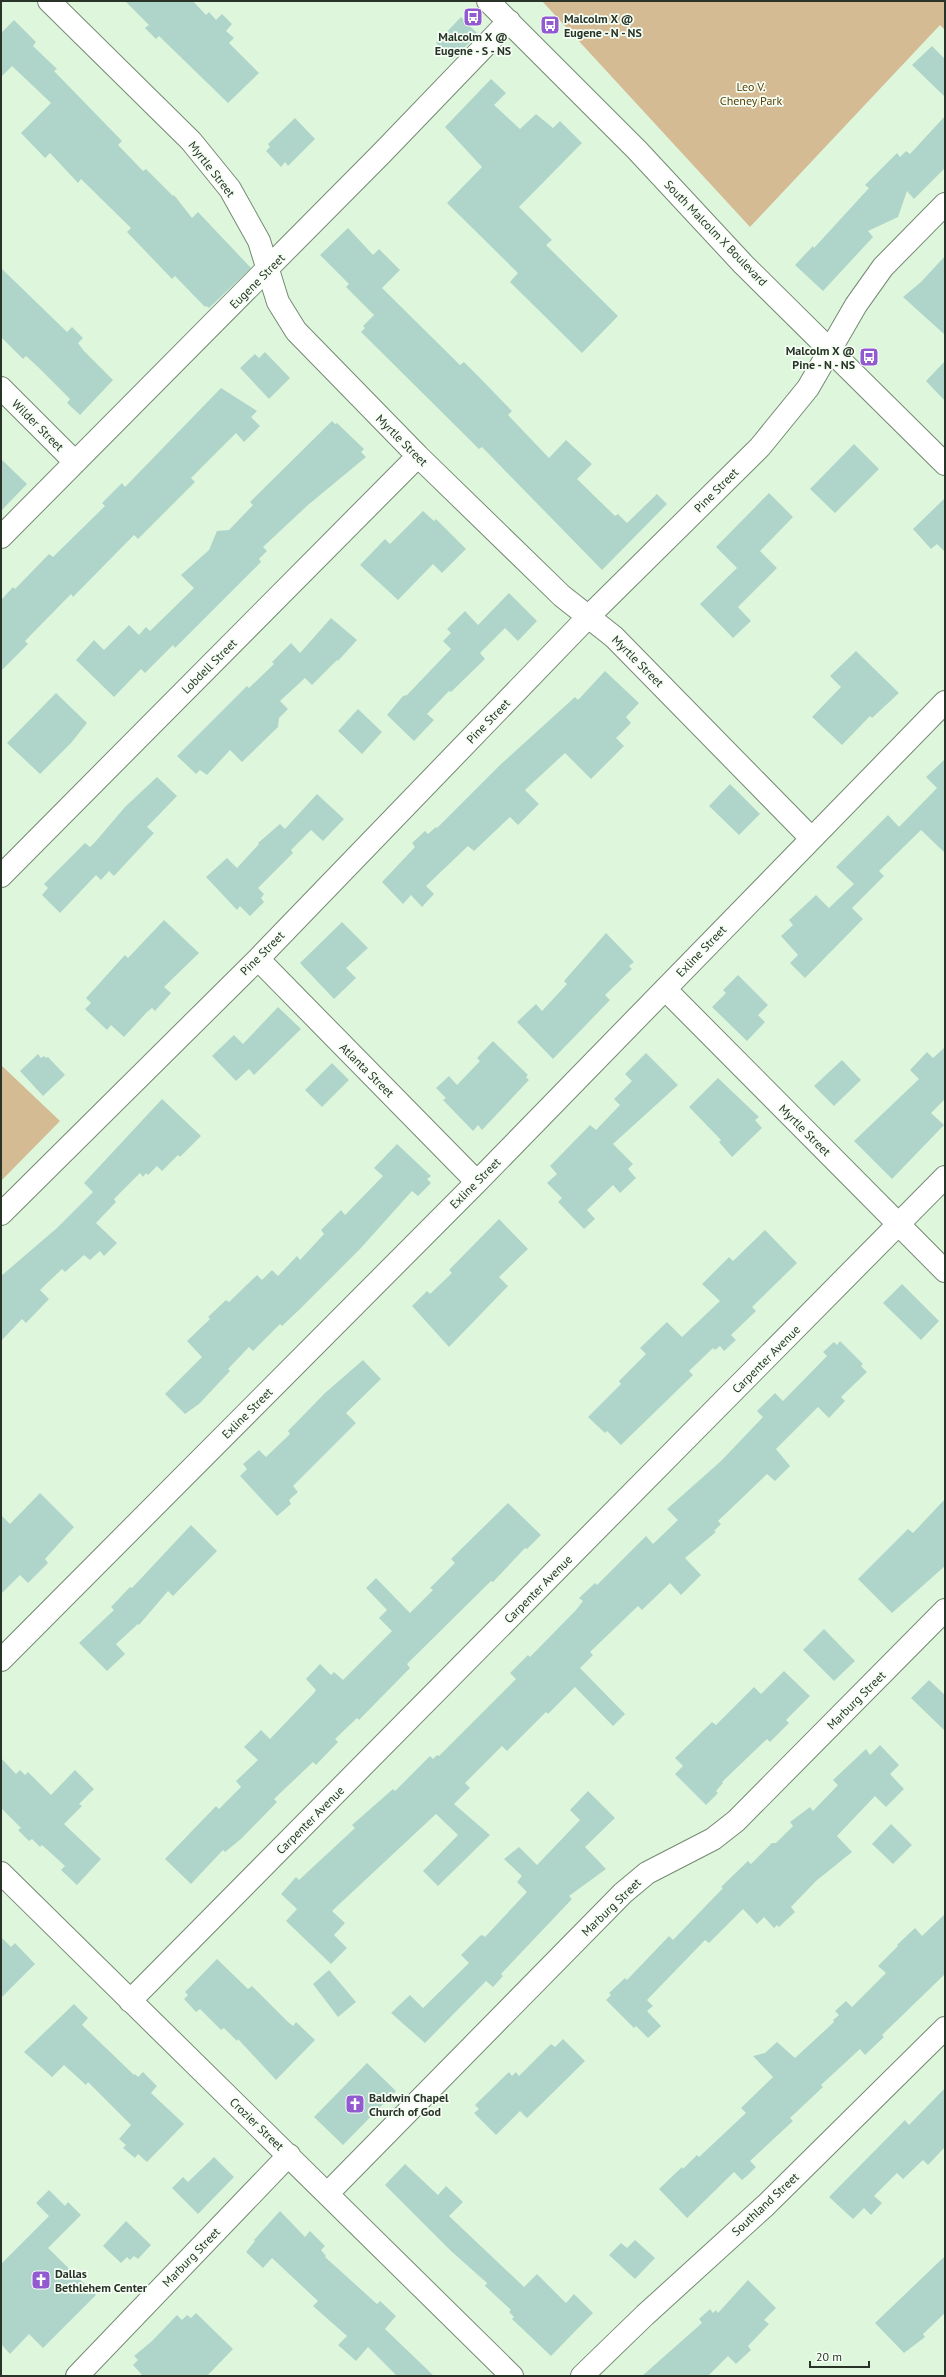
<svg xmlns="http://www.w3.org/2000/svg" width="946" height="2377" viewBox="0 0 946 2377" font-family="'PT Sans',sans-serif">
  <rect width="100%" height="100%" fill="#def7dc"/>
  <!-- green -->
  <path fill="#d4bb94" d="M542,1h403v29l-5,-5 -190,202z
    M1,1065l59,56 -59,60z"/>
  <!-- building -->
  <path fill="#afd5ca" d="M125,1h68l13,14 3,-3 7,8 6,-6 10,10 -6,7 8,7 -5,5 30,30 -31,30 -69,-67 -3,3 -11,-11 4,-3z
    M461,17l17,17 -25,25 -17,-16z
    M14,20l22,22 -3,4 24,23 -3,2 68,70 -4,4 25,26 3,-2 27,27 1,-1 18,23 6,-6 53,56 -42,40 -3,-2 -1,1 -30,-31 -3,3 -45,-47 4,-4 -50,-49 -3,4 -28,-30 -5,5 -24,-25 30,-30 -39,-37 -11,11v-44z
    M932,46l13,13v38l-33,-32z
    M491,79l15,14 -12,12 26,24 16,-15 17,14 7,-7 22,22 -63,64 33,33 -6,5 72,71 -36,37 -72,-71 8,-9 -71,-70 35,-36 -37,-40z
    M945,116v52l-31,31 -7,-8 -9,26 -30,14 5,6 -50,54 -28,-26 18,-19 1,2 55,-60 -4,-3 32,-32 3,4 6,-6 4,3z
    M295,118l20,21 -27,27 -3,-4 -4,5 -15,-16 4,-4 -2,-3z
    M348,228l25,27 6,-6 21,21 -18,18 78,77 4,-3 16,16 32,33 -4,4 41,43 17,-18 26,24 -15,15 38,37 3,-2 9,9 30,-29 10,10 -65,66 -120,-123 -3,2 -118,-117 4,-4 -2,-2 11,-11 -28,-28 3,-3 -29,-29z
    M945,256v79l-42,-38 18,-15z
    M1,268l66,64 5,-5 11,11 -5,5 6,8 29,29 -33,35 -13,-12 3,-4 -31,-31 -13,-12 -3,3 -22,-22z
    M265,352l25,26 -21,21 -29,-31 15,-14 4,4z
    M945,361v40l-19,-20z
    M221,388l36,23 -6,6 9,9 -16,16 -8,-9 -45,45 4,4 -57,57 -4,-4 -61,62 -2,-3 -46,47 3,3 -27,27v-71l12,-13 2,2 34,-35 4,3 52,-51 -3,-3 20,-20 3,4z
    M332,421l3,3 2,-1 27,26 -3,3 5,5 -58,48 -45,42 4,4 -8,8 2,3 -86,86 -2,-3 -28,28 -4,-4 -27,28 -38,-37 18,-20 10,10 25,-25 10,10 7,-8 4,4 44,-43 -13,-13 28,-25 8,-19 12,-1 24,-25 -3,-3z
    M854,444l25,25 -44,44 -25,-24z
    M1,459l26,25 -26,27z
    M769,493l24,24 -33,34 17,17 -39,39 13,14 -18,17 -33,-34 37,-36 -21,-21z
    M945,498v54l-8,-8 -6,5 -18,-20z
    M423,511l11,10 2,-2 30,30 -24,24 -9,-9 -35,36 -38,-35 25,-26 5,5z
    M509,593l28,28 -19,20 -13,-13 -25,25 5,6 -34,33 -2,-1 -22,23 7,6 -20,21 -27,-26 16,-19 4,-1 44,-46 -8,-8 8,-8 -4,-4 18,-18 13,14z
    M331,618l26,22 -19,21 -1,-1 -25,25 -7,-7 -25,23 8,8 -9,9 -1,9 -36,35 -12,-12 -23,25 -7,-5 -4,4 -19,-18 70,-70 2,2 25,-24 -2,-2 19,-19 9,10z
    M856,651l43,42 -27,25 -2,-2 -28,29 -30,-28 29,-30 -11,-11z
    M605,671l34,32 -13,14 5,6 -15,15 8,8 -33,33 -26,-26 -40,37 14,14 -21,21 -8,-8 -36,34 -6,-5 -42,40 8,8 -12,13 -11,-12 -8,9 -21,-22 33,-35 -3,-4 13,-12 3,3 8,-7 1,1 63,-63 75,-68 3,3z
    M56,693l31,30 -16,20 -31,31 -33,-31z
    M358,709l24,23 -20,22 -24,-23z
    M945,759v94l-24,-23 -42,41 5,5 -32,32 11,11 -58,59 -15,-15 8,-8 -17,-19 12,-11 -4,-5 27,-25 13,13 25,-24 -18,-17 52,-52 11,12 38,-39 -11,-11z
    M157,777l20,19 -30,31 7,6 -40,43 -5,-5 -8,9 -5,-5 -36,38 -18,-18 6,-7 -4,-4 41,-41 5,4 6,-6 29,-34z
    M730,784l30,30 -21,21 -30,-29z
    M317,794l27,25 -21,22 -12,-11 -20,20 2,3 -35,35 6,6 -3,4 3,4 -14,14 -10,-10 -3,4 -31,-33 21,-19 10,10 22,-24 -1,-1 22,-19 5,5z
    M164,920l35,33 -35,34 7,6 -16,18 -3,-3 -5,4 -23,25 -13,-12 -4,5 -22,-21 6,-6 -5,-5 39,-43 3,3z
    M342,922l26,26 -22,20 10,10 -22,21 -34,-36z
    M606,933l28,29 -5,4 3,3 -27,26 5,5 -57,59 -36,-37 19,-18 6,7 25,-27 -3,-3z
    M738,975l30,30 -10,10 7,7 -18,19 -35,-34 14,-14 -3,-3z
    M278,1007l23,22 -47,46 -5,-6 -13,12 -24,-25 22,-21 9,9z
    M493,1041l35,34 -2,2 3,3 -47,50 -4,-5 -5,6 -30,-31 3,-2 -10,-10 13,-12 8,9 23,-24 -3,-3z
    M945,1047v52l-14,14 13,12 -52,54 -38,-38 65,-62 -9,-9 17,-18 6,6z
    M646,1053l32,32 -65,59 20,20 -5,5 8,9 -16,15 -7,-8 -26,25 8,9 -11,10 -26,-27 4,-4 -15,-15 10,-9 -7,-8 40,-41 6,5 24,-25 -6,-6 18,-18 -7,-7z
    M38,1054l3,4 3,-2 2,2 2,-1 17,18 -22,21 -23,-25z
    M842,1060l19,20 -27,26 -20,-20z
    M332,1063l17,17 -27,27 -17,-17z
    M718,1078l41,39 -4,3 7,8 -30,29 -13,-15 2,-2 -32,-33z
    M162,1099l39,37 -21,21 -2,-2 -16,16 -5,-5 -9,9 -2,-2 -3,4 -3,-4 -26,26 2,3 -20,21 21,20 -13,13 -4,-5 -10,9 -6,-5 -19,17 -3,-3 -22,21 9,9 -23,24 -4,-4 -21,22v-65l56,-48 36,-36 -9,-9z
    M397,1144l34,32 -4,3 4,4 -13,13 -6,-5 -52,58 -60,60 -18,17 -2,-2 -27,27 -4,-4 -21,22 2,2 -31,33 -14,10 -20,-20 37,-37 -15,-16 23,-22 -2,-2 18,-17 3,2 28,-27 5,5 10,-10 6,6 19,-20 3,4 24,-26 -3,-4 20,-20 4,5 38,-39 -9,-8z
    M499,1219l29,30 -29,28 9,9 -59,61 -37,-41 15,-15 3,3 22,-21 -3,-3z
    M765,1230l32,33 -45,44 4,4 -25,24 5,5 -12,11 -4,-5 -5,4 -2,-2 -24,23 4,4 -72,70 -14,-14 -2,2 -17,-16 33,-33 -2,-3 27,-27 -6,-6 27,-26 15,15 38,-36 -18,-17 27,-27 4,4z
    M902,1284l37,37 -18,19 -38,-37z
    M840,1341l23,23 -2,2 6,6 -26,25 4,4 -16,17 -11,-11 -42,42 14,17 -15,15 -8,-7 -49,47 3,3 -7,7 2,1 -31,26 16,17 -20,20 -11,-12 -28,27 -4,-4 -48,46 3,3 -13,13 45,46 -12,12 -38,-39 -27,27 -2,-2 -39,39 -5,-5 -37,37 5,5 -16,16 36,31 -52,51 -15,-15 35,-36 -22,-21 -104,97 13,12 -11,12 13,13 -16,16 -45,-43 11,-12 -16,-15 15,-17 3,3 56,-52 -3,-3 41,-36 2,2 35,-35 3,3 4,-4 2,1 77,-77 -6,-6 18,-18 2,2 46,-47 7,-9 -4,-3 16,-15 2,2 49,-49 7,8 25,-24 -11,-11 54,-48 42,-44 -6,-6 18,-18 8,8 44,-45 -4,-4 11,-10 3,3z
    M363,1360l18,19 -35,34 10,10 -63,63 5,6 -9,8 2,4 -14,12 -37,-40 7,-7 -4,-5 16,-14 7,7 24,-23 -2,-3 37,-38z
    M40,1493l34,34 -29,32 3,4 -20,20 -8,-8 -19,19v-79l9,9z
    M945,1499v67l-53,47 -34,-34 50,-50 5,4z
    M508,1503l33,32 -14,14 -2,-1 -32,34 -2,-1 -84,83 3,4 -51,52 -2,-2 -22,21 3,3 -22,23 -3,-3 -39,37 3,3 -36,37 -16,13 -2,-2 -32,34 -26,-25 51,-53 3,3 22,-22 -5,-6 22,-21 -14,-13 17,-17 9,9 44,-46 2,-3 -10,-11 14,-15 11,11 3,-3 9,8 49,-49 -13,-13 8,-8 -21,-22 10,-10 34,35 23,-23 -3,-2 25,-25 -4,-4z
    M191,1525l26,26 -44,45 -5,-5 -29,34 -1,-1 -22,20 9,10 -18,17 -28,-28 35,-33 -3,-3 19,-20 2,1z
    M824,1629l31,32 -21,20 -31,-31z
    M784,1671l26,25 -24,24 3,3 -19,19 -3,-3 -45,43 1,1 -7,8 2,2 -12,12 -31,-31 8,-8 -8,-8 37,-36 4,3 38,-38 7,7z
    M929,1680l16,15v36l-34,-33z
    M880,1745l19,20 -9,9 14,15 -18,18 -11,-11 -38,40 15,16 -36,29 -25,26 4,5 -16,15 -2,-2 -3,3 -10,-11 -7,7 -14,-15 -34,34 -4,-3 -58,60 6,6 -6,5 14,15 -13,12 -12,-12 -2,2 -28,-28 5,-5 -2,-2 16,-15 2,2 42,-44 4,4 50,-52 -2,-1 27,-26 3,3 21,-21h4l17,-17 -3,-4 20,-15 3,4 25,-26 -5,-5 33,-31 4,6z
    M1,1758l15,16 4,-4 5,5 3,-3 23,23 24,-25 19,19 -15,15 3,2 -18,18 37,35 -24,26 -16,-15 4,-4 -23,-21 -2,2 -8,-8 -3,2 -11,-11 3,-2 -20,-20z
    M588,1791l27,27 -30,29 21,22 -37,27 3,3 -71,75 2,2 -10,11 -7,-6 -61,62 -34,-30 19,-18 13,13 46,-45 -8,-8 19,-19 2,-1 3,2 42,-45 -10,-10 5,-6 -18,-17 15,-12 18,18 43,-45 -10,-10z
    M891,1824l21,21 -19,19 -21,-20z
    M945,1914v60l-63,61 2,2 -19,18 -5,-6 -39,36 2,2 -33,31 3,3 -43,40 6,6 -7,7 -7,6 -8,-8 -47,46 -28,-29 23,-22 1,2 14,-14 2,2 47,-44 -5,-5 32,-31 -20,-21 12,-3 12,-11 18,16 39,-36 -1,-2 6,-5 -4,-4 11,-10 6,6 34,-34 -8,-7 20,-20 -1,-1 18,-17 7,8z
    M1,1937l10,10 4,-4 20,21 -34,34z
    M217,1959l31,30 4,-3 36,36 5,4 3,-4 19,18 -39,40 -38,-41 -1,2 -13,-13 -3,2 -21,-21 -4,3 -12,-13 4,-4 -3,-3z
    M329,1970l27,32 -18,15 -25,-33z
    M74,2004l14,14 -6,7 52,50 1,-1 3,3 5,-5 14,14 -6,7 33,31 -37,38 -9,-8 -3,4 -12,-10 3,-3 -7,-6 12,-14 -43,-43 -2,3 -22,-20 -12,12 -28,-25z
    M563,2039l22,22 -58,57 -7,-7 -24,24 -22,-22 5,-4 -4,-4 34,-33 3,4 4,-4 3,4 32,-32 4,3z
    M367,2063l29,28 -53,54 -29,-28z
    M945,2088v59l-17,18 -5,-5 -20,19 -6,-6 -23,23 8,7 -11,12 -7,-7 -11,11 -24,-22 76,-77 4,5z
    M214,2157l20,20 -36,37 -26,-26 11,-11 5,5z
    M405,2164l33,31 8,-9 17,16 -14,14 75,71 13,-13 29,29 8,-9 19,19 -42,43 -39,-37 2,-2 -5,-5 2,-2 -26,-24 2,-3 -36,-32 -66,-66z
    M49,2190l16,16 3,-4 13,13 -33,33 48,47 -53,53 -14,-14 -19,20 -9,-10v-80l48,-48 -13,-13z
    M280,2211l25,26 5,-6 15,15 -4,4 5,6 -1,1 52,47 3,-3 16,15 -11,13 49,47h-37l-29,-29 -12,14 -18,-16 9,-9 -34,-30 5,-5 -46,-43 -9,10 -17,-16 9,-11 -1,-1z
    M126,2221l25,24 -13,14 -4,-3 -4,4 -3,-3 -6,6 -18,-17z
    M635,2240l20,18 -20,21 -26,-24 12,-12 6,5z
    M945,2256v57l-22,21 2,3 -21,16 -29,-30z
    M748,2280l28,28 -12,12 5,4 -21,22 3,4 -15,14 -8,-8 -20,20h-66l60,-53 -3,-4 11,-10 3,4 3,-3 2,3z
    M196,2313l37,36 -26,27h-64l-10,-11 5,-5 -4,-4 18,-15 25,-26 5,5 5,-5 4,3z"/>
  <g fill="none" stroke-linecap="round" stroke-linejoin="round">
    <defs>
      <path id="minor" d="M49,1l142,140 39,48 29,52 19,61 18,29 122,125 144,140 52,41 197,201
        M488,1l149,149 106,114 202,200
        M1,388l74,74
        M1,537l381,-384 127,-132
        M1,876l417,-420
        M258,959l219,223
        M665,989l280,282
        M1,1214l257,-255 330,-342 172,-170 48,-59 48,-83 27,-38 62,-63
        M1,1660l476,-478 468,-480
        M1,1873l511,503
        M130,2001l815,-824
        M328,2193l295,-300 24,-20 66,-34 23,-18 209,-211
        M77,2376l212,-221
        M582,2376l63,-61 121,-110 179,-177"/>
    </defs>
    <!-- minor casing -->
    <use href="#minor" stroke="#748a72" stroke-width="24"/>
    <!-- minor -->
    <use href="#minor" stroke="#fff" stroke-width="22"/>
  </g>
  <!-- icons -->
  <defs>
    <symbol id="bus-square" viewBox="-11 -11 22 22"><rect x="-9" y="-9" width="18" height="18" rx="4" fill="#9359d0" stroke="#f5fff4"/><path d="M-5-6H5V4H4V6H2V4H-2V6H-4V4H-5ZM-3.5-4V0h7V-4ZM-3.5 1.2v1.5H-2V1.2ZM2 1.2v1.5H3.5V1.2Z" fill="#fff"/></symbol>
    <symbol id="church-square" viewBox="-11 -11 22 22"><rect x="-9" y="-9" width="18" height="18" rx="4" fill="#9359d0" stroke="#f5fff4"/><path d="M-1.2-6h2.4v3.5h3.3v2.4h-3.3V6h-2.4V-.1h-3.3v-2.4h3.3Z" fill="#fff"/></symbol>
  </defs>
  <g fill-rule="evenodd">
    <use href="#bus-square" x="462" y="6" width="22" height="22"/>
    <use href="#bus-square" x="539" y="14" width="22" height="22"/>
    <use href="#bus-square" x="858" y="346" width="22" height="22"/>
    <use href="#church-square" x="344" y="2093" width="22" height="22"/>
    <use href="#church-square" x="30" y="2269" width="22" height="22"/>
  </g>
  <g text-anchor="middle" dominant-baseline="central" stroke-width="3.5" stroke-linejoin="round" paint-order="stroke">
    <!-- poi labels -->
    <g font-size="12" font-weight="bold" fill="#293328" stroke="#f5fff4" text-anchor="start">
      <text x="564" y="18">Malcolm X @<tspan x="564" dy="14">Eugene - N - NS</tspan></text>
      <text x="473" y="36" text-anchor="middle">Malcolm X @<tspan x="473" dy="14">Eugene - S - NS</tspan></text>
      <text x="855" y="350" text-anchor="end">Malcolm X @<tspan x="855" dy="14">Pine - N - NS</tspan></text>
      <text x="369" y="2097">Baldwin Chapel<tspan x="369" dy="14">Church of God</tspan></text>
      <text x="55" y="2273">Dallas<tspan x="55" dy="14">Bethlehem Center</tspan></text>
    </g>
    <!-- park labels -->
    <g font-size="12" fill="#5a3e07" stroke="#f5fff4">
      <text x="751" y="86">Leo V.<tspan x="751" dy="14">Cheney Park</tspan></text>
    </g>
    <!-- street labels -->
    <g font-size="12" fill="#293328" stroke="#f5fff4">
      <text transform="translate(212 169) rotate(52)">Myrtle Street</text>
      <text transform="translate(716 233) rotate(46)">South Malcolm X Boulevard</text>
      <text transform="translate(257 281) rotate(-45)">Eugene Street</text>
      <text transform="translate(38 425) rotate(45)">Wilder Street</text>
      <text transform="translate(402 440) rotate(45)">Myrtle Street</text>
      <text transform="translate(716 490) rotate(-45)">Pine Street</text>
      <text transform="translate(638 661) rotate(45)">Myrtle Street</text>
      <text transform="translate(209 666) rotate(-45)">Lobdell Street</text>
      <text transform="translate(488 721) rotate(-46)">Pine Street</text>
      <text transform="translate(701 951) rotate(-46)">Exline Street</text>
      <text transform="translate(262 953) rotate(-45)">Pine Street</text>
      <text transform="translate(367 1070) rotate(45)">Atlanta Street</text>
      <text transform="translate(805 1130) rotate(45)">Myrtle Street</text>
      <text transform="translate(475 1183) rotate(-45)">Exline Street</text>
      <text transform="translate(766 1359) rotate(-45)">Carpenter Avenue</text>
      <text transform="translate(247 1413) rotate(-45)">Exline Street</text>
      <text transform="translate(538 1589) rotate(-45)">Carpenter Avenue</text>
      <text transform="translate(856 1700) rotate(-45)">Marburg Street</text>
      <text transform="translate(310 1820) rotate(-45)">Carpenter Avenue</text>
      <text transform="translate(611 1907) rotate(-44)">Marburg Street</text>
      <text transform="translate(257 2124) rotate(44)">Crozier Street</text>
      <text transform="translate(765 2204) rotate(-43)">Southland Street</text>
      <text transform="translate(191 2257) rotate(-46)">Marburg Street</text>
    </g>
  </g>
  <!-- border -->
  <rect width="946" height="2377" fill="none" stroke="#293328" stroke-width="4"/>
  <!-- scale -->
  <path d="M810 2361v6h59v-6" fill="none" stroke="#293328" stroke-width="2"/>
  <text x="816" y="2361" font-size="12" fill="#293328" stroke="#f5fff4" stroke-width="3" paint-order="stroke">20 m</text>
</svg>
